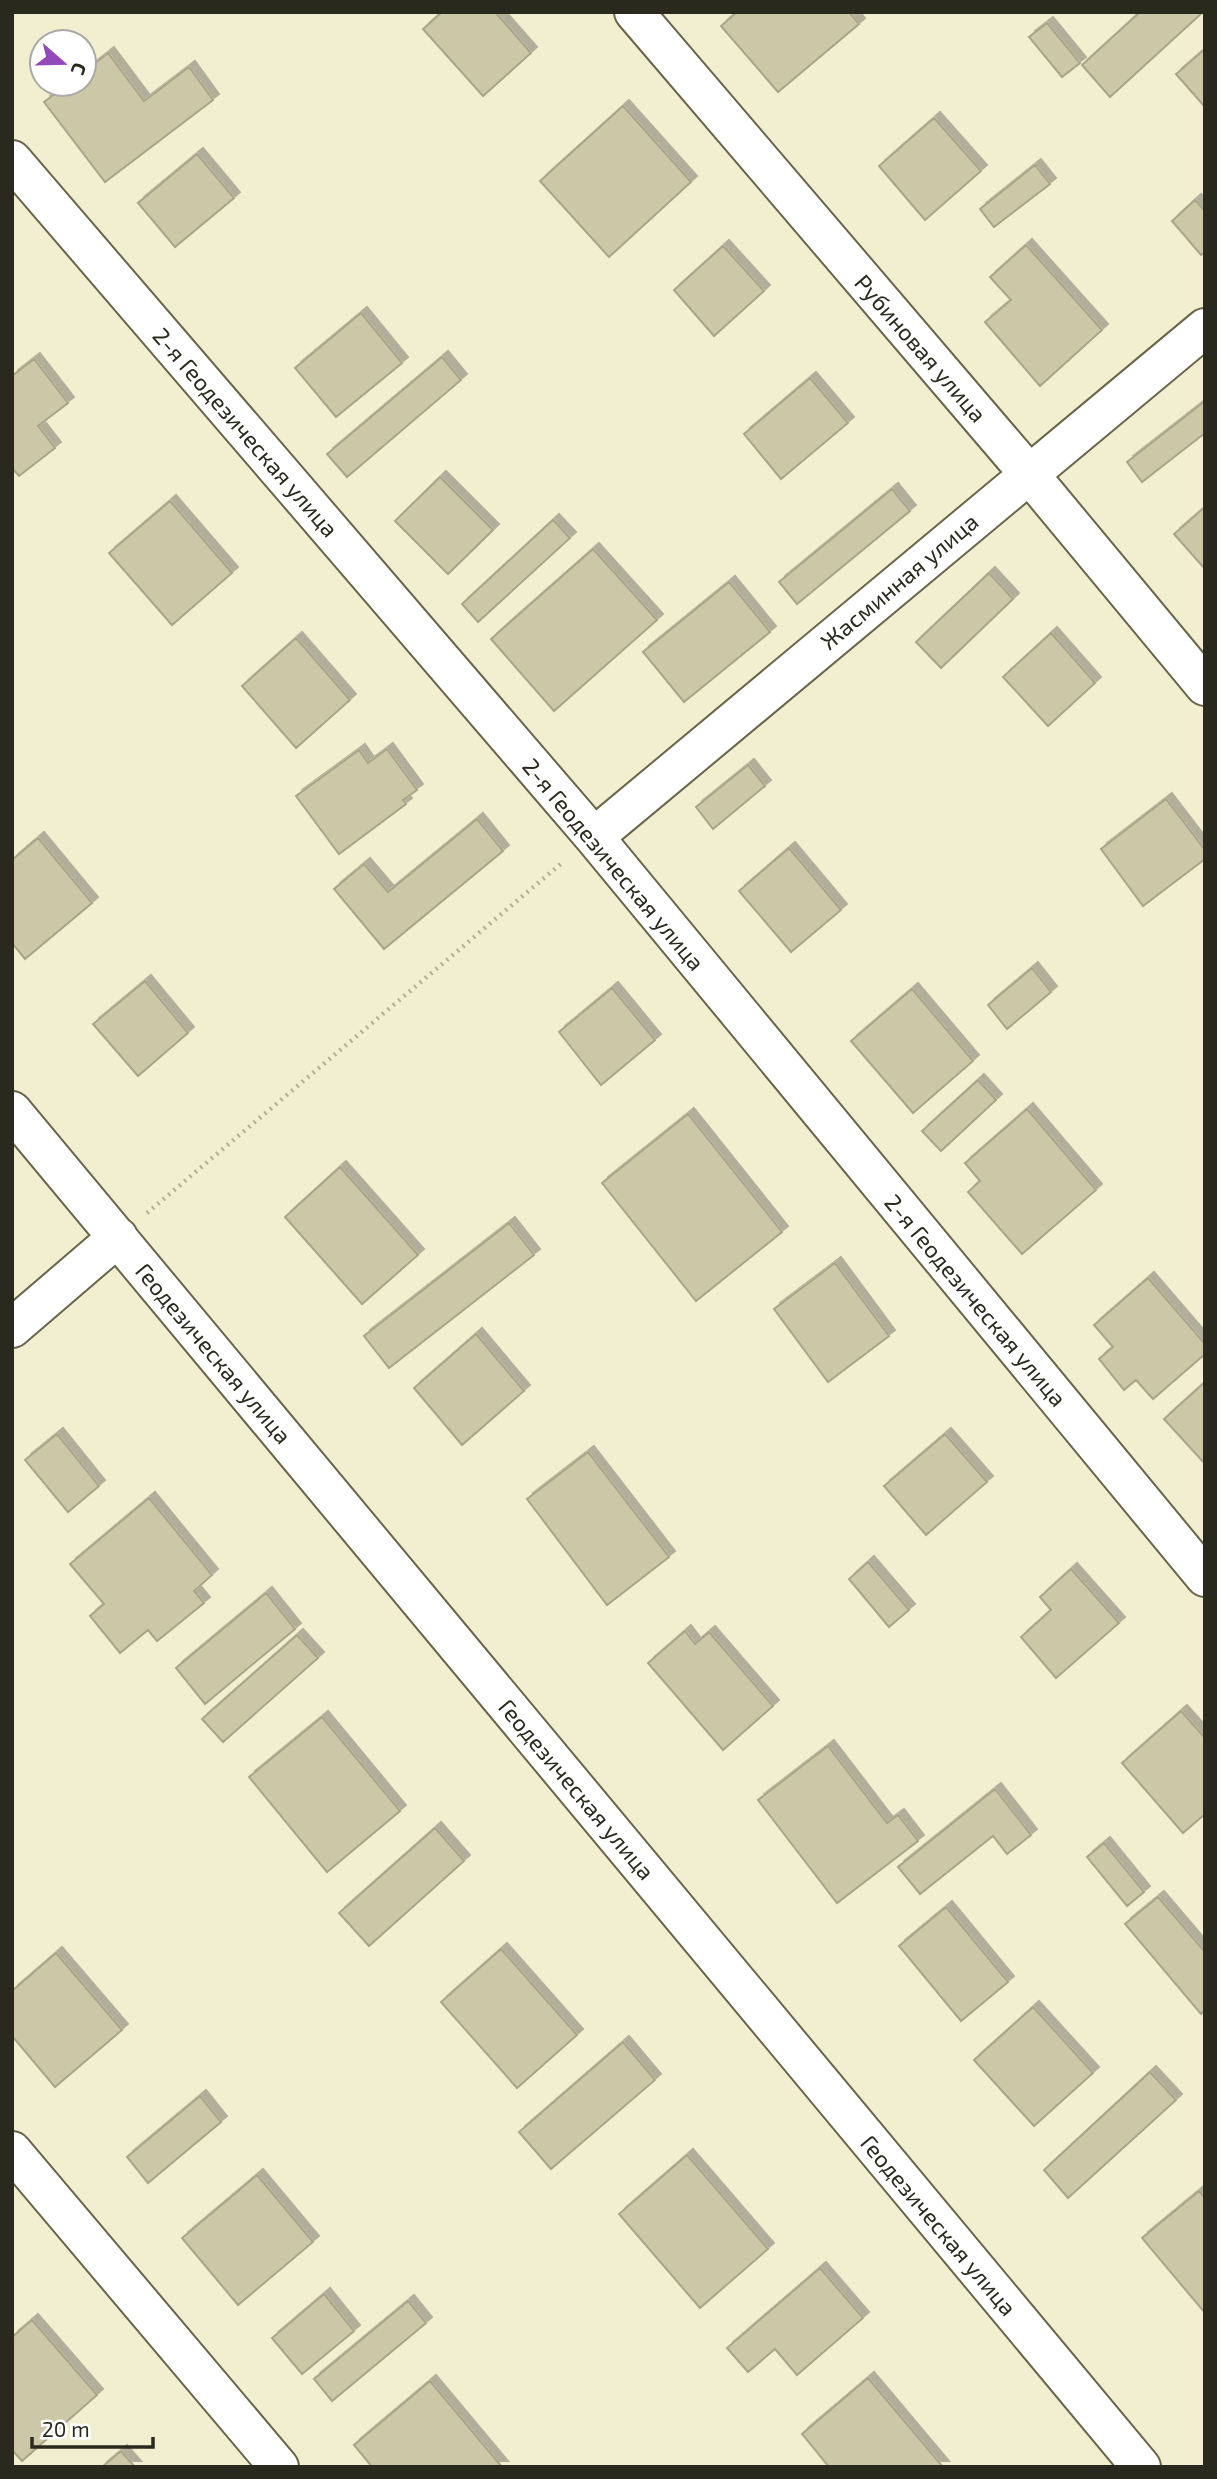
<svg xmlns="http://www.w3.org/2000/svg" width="1217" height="2479" viewBox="0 0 1217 2479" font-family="'Exo 2',sans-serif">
  <defs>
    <filter id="shadow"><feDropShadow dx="6" dy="-6" stdDeviation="0" flood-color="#0004"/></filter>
  </defs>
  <rect width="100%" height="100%" fill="#f2efd1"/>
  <!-- building -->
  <path fill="#ccc8a7" stroke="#a8a589" stroke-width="2" filter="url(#shadow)" d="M442,12h53l36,41 -48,43 -60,-67z
    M737,12h112l10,12 -81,68 -57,-66z
    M1140,12h63l-93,85 -28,-32z
    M1047,23l33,40 -18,14 -33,-40z
    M1205,49v58l-29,-33z
    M108,53l36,48 45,-34 24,33 -108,82 -61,-80 24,-18h16v-12z
    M623,106l68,76 -82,75 -69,-76z
    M934,118l47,53 -56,49 -46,-54z
    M197,154l37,44 -59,49 -37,-44z
    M1035,165l15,19 -56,43 -14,-18z
    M1195,200l10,11v41l-4,3 -29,-34z
    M1026,245l76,85 -62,56 -55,-64 26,-22 -21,-23z
    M723,246l41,45 -50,45 -40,-46z
    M361,313l41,50 -66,54 -41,-49z
    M442,357l19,23 -114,97 -20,-23z
    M34,359l34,44 -30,23 17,22 -36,28 -7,-8v-92z
    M810,378l38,45 -67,56 -37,-45z
    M1205,401v32l-63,49 -15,-20z
    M440,477l53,53 -45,44 -53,-53z
    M892,489l18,22 -113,93 -18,-22z
    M170,501l62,72 -60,52 -63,-72z
    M1205,507v62l-31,-35z
    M553,520l17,18 -92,84 -16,-18z
    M593,549l64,71 -103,91 -63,-72z
    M989,573l24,26 -72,69 -25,-26z
    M729,582l41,50 -86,70 -41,-50z
    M1051,633l44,50 -47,43 -45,-49z
    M296,638l54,62 -54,48 -54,-62z
    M387,749l30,41 -14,10 3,4 -67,50 -43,-58 63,-46 9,13z
    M748,765l17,21 -52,43 -17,-22z
    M1166,799l39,51v9l-62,47 -42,-57z
    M477,819l26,32 -119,98 -50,-60 30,-25 24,28z
    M38,838l54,65 -67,56 -13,-16v-83z
    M789,848l52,62 -50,42 -52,-61z
    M1032,968l19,24 -44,37 -19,-24z
    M145,981l43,52 -50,43 -45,-52z
    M612,988l43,52 -54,45 -42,-53z
    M912,989l61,72 -60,52 -62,-72z
    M978,1080l18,20 -55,51 -19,-20z
    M1027,1109l69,81 -74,64 -54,-62 12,-11 -15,-18z
    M688,1114l94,118 -86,69 -94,-118z
    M340,1167l78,88 -56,49 -77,-87z
    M509,1223l25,32 -145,113 -25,-32z
    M835,1263l54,73 -61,46 -54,-73z
    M1148,1278l57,66v10l-52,45 -17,-19 -12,10 -25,-31 14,-12 -19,-22z
    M476,1334l48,57 -62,54 -48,-57z
    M1205,1382v82l-41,-45z
    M57,1434l42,52 -31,26 -43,-52z
    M945,1434l42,48 -61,53 -42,-49z
    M588,1452l81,105 -62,48 -80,-106z
    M149,1498l63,77 -18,16 10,12 -47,38 -9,-11 -28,23 -30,-37 14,-12 -34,-40z
    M868,1562l41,48 -20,17 -40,-48z
    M1071,1569l48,54 -63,55 -35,-41 30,-27 -11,-13z
    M266,1593l29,36 -90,75 -29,-36z
    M685,1631l10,13 14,-12 64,74 -50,44 -75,-87z
    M297,1635l21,23 -95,84 -21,-23z
    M1181,1711l24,27v76l-22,19 -61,-70z
    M322,1717l78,94 -73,61 -78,-95z
    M828,1746l59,77 11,-8 20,26 -81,62 -79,-103z
    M995,1789l36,46 -24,19 -14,-18 -73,58 -22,-27z
    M435,1828l29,33 -95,85 -30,-33z
    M1104,1843l40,49 -17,14 -40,-49z
    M1158,1897l47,55v58l-4,4 -76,-90z
    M946,1907l62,75 -47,39 -62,-75z
    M501,1949l76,86 -60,53 -76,-86z
    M56,1953l66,77 -67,57 -43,-51v-45z
    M1033,2007l60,66 -59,53 -60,-66z
    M623,2042l32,38 -104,89 -32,-37z
    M1150,2072l26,28 -108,98 -24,-28z
    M200,2096l21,26 -73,61 -21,-26z
    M687,2155l81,94 -68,59 -81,-94z
    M257,2175l56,67 -75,63 -56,-67z
    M1199,2191l6,7v115l-63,-75z
    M820,2268l43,50 -66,57 -22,-26 -27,23 -21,-24z
    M324,2294l30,37 -52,43 -30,-36z
    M408,2301l18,22 -94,78 -18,-22z
    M32,2320l65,75 -75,66 -10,-11v-113z
    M868,2378l75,89h-114l-27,-33z
    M430,2381l72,86h-130l-18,-22z
    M121,2451l14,16h-33z"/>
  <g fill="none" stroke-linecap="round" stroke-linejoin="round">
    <defs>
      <path id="minor" d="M634,12l395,462 176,212
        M12,160l582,677 611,740
        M594,837l611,-509
        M12,1111l1129,1356
        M12,1328l106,-91
        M12,2151l267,316"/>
    </defs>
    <!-- minor casing -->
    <use href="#minor" stroke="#68654b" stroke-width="42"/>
    <!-- path -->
    <path stroke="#b2af97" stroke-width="4.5" stroke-dasharray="2 5" stroke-linecap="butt" d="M147,1213l416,-351"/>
    <!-- minor -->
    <use href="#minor" stroke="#fff" stroke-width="38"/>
  </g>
  <g text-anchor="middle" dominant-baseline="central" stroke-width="6" stroke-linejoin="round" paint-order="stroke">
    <!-- street labels -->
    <g font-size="23" fill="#2a291e" stroke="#fff">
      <text transform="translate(921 348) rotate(49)">Рубиновая улица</text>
      <text transform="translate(246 432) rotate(49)">2-я Геодезическая улица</text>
      <text transform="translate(899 581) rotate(-40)">Жасминная улица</text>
      <text transform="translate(614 864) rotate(50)">2-я Геодезическая улица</text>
      <text transform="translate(976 1300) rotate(50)">2-я Геодезическая улица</text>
      <text transform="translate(214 1353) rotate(50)">Геодезическая улица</text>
      <text transform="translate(577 1789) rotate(50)">Геодезическая улица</text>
      <text transform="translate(939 2225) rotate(50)">Геодезическая улица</text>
    </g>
  </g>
  <!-- border -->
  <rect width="1217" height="2479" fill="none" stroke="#2a291e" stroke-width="28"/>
  <!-- north arrow -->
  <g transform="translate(63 63) rotate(110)"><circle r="33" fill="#ffffff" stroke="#aaa9a5" stroke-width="2"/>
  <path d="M0-5L12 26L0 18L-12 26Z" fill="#9449ba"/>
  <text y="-10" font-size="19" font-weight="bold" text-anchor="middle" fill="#2a291e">С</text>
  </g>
  <!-- scale -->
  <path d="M32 2437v10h121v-10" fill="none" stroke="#2a291e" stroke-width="3.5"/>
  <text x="42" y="2437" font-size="21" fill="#2a291e" stroke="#ffffff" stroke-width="5" paint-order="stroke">20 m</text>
</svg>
